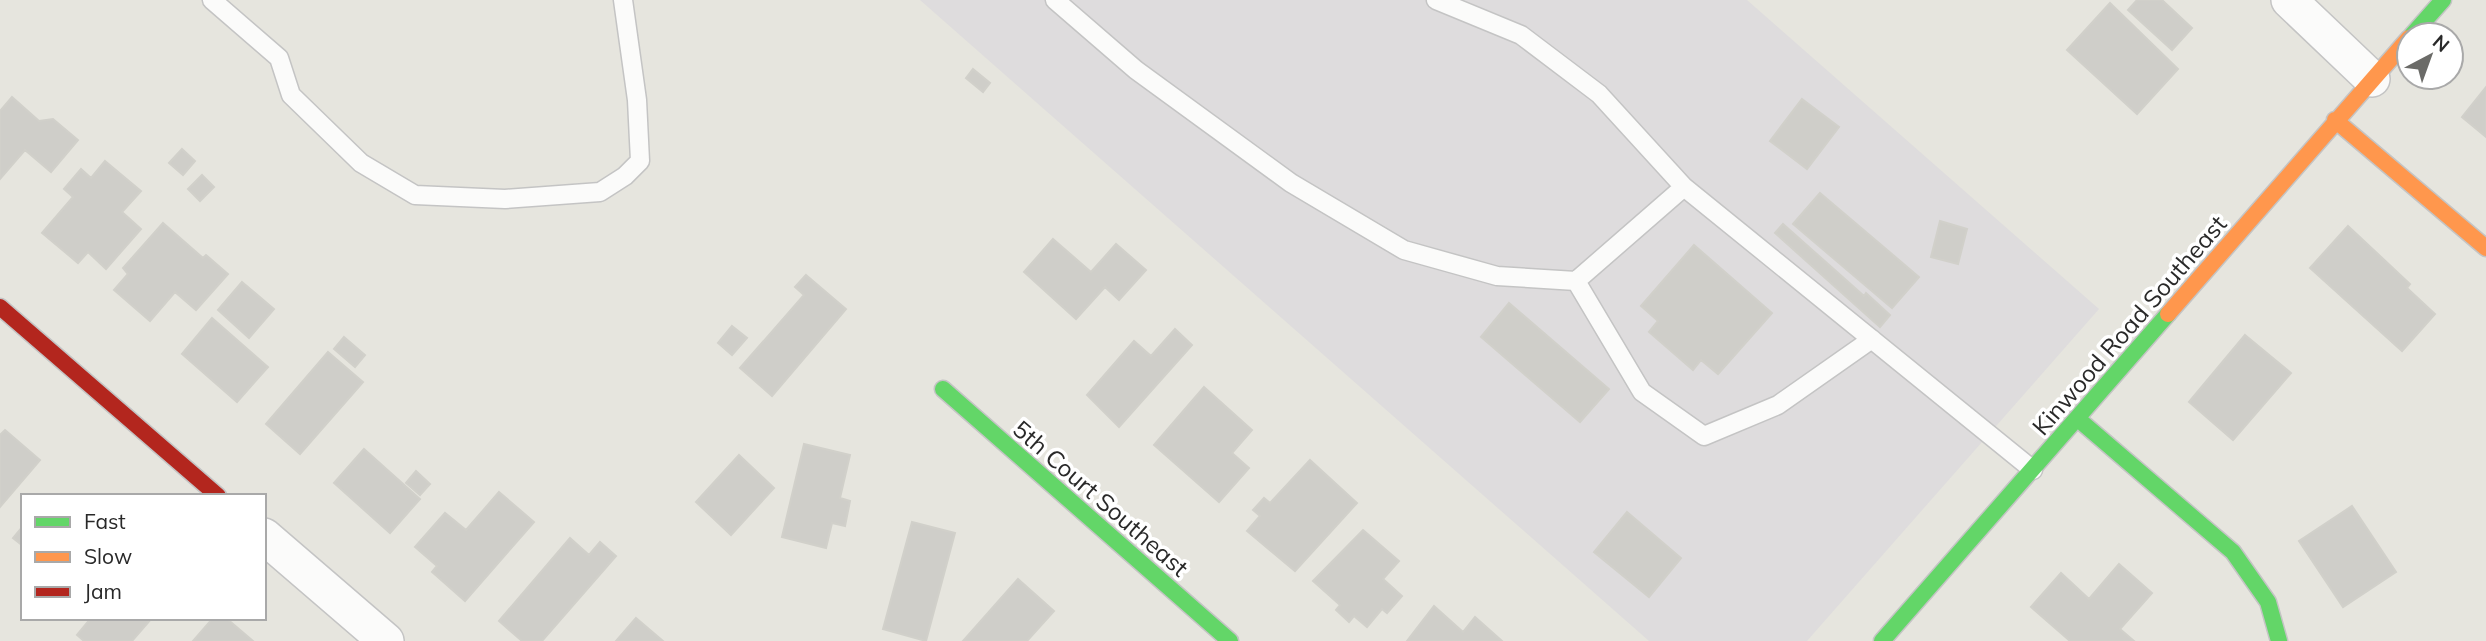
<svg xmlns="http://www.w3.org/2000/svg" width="2486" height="641" viewBox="0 0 2486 641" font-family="Mulish,sans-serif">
  <rect width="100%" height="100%" fill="#e6e5de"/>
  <!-- industrial -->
  <path fill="#dedcdd" d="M920,0h827l352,309 -292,332h-158z"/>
  <!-- building -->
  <path fill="#cfcec9" stroke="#d1d0ca" stroke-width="2" d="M2137,0h25l30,28 -20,22 -44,-40z
    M2110,3l68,66 -41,45 -70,-64z
    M973,69l17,14 -7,9 -17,-14z
    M2486,87v50l-24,-20z
    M12,97l27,24 14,-2 25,21 -27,32 -26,-22 -25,29v-68z
    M1802,99l37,28 -32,42 -37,-28z
    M182,149l13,12 -12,14 -14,-12z
    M105,161l36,30 -19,21 19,17 -35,40 -18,-17 -10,11 -36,-30 31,-36 -9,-8 17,-20 10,9z
    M202,175l12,12 -14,14 -12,-12z
    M1820,193l99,84 -27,31 -99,-84z
    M1940,221l27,8 -9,35 -27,-7z
    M163,223l40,35 3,-3 22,19 -32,36 -21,-18 -25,29 -36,-31 14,-16 -5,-6z
    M1783,224l81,72 2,-3 24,22 -10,12 -105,-94z
    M2348,226l62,58 -3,4 28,26 -33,37 -92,-83z
    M1053,239l38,33 25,-28 30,26 -27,30 -14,-13 -29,32 -52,-47z
    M1694,245l78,68 -54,61 -17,-14 -8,10 -44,-38 9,-11 -17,-15z
    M806,275l40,34 -74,87 -32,-28 64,-73 -9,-8z
    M242,282l32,27 -25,29 -31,-28z
    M1509,303l100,86 -29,33 -99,-85z
    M212,318l56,49 -31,35 -55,-48z
    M732,326l15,12 -15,17 -14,-12z
    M1175,329l17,16 -73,82 -32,-32 47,-54 17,15z
    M2245,335l46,38 -58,67 -44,-38z
    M344,337l21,18 -10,12 -21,-18z
    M328,352l35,30 -63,72 -34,-30z
    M1204,387l48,43 -20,23 17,15 -30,34 -65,-57z
    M5,430l35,30 -40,47v-72z
    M804,444l46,11 -10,43 10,3 -5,25 -13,-3 -6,25 -44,-11z
    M364,449l56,50 -30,34 -56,-50z
    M739,455l35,33 -43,47 -35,-33z
    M1310,460l47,43 -62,68 -48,-40 13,-15 -7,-6 11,-12 6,5z
    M416,471l14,13 -10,11 -14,-12z
    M499,492l35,30 -69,79 -33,-29 5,-6 -22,-19 30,-34 21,17z
    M2352,506l44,66 -53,35 -44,-66z
    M1627,512l54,46 -32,39 -55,-45z
    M912,522l43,11 -29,108 -43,-12z
    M23,526v20l-10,-8z
    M1363,530l36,31 -16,18 19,17 -15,17 -5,-4 -15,18 -13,-11 -5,6 -13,-12 4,-5 -27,-24z
    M570,538l19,17 11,-13 16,14 -74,85h-20l-23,-20z
    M2119,564l33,29 -32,36 14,12h-64l-39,-34 30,-34 28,26z
    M1018,579l36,32 -27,30h-64z
    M1434,606l29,26 12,-15 27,24h-95z
    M91,618h61l-20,23h-48l-7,-6z
    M213,618h13l27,23h-60z
    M636,618l27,23h-47z"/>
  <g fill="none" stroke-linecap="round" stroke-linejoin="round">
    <defs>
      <path id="lane" d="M212,0l67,58 12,37 70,68 54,32 90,4 95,-7 25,-16 15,-15 -3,-61 -14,-100
        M1055,0l81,70 155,113 113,67 93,26 79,5
        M1436,0l85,35 78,59 85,93
        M1872,339l-94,66 -74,31 -62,-44 -66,-111 108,-94 349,283"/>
      <path id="street" d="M2289,0l83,79
        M264,536l122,105"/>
      <path id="fast" d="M2412,35l31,-35
        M943,389l287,252
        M2078,419l155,133 35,50 11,39
        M1882,641l286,-327"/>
      <path id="slow" d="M2335,120l151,128
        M2168,314l241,-276"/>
      <path id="jam" d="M0,307l218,189"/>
    </defs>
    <!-- lane casing -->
    <use href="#lane" stroke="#c4c4c4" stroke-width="21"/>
    <!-- street casing -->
    <use href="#street" stroke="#c4c4c4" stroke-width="38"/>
    <!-- fast casing -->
    <use href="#fast" stroke="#c4c4c4" stroke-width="19"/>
    <!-- slow casing -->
    <use href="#slow" stroke="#c4c4c4" stroke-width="19"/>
    <!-- jam casing -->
    <use href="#jam" stroke="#c4c4c4" stroke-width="19"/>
    <!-- lane -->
    <use href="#lane" stroke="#fbfbfa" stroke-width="18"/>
    <!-- street -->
    <use href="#street" stroke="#fbfbfa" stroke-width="35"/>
    <!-- fast -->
    <use href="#fast" stroke="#63d668" stroke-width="16"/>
    <!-- slow -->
    <use href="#slow" stroke="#ff974d" stroke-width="16"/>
    <!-- jam -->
    <use href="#jam" stroke="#b3261e" stroke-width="16"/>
  </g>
  <g text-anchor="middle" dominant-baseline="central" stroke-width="7" stroke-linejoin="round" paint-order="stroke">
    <!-- street labels -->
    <g font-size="24" fill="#292929" stroke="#fff">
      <text transform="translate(2129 325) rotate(-49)">Kinwood Road Southeast</text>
      <text transform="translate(1101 498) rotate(41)">5th Court Southeast</text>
    </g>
  </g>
  <!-- legend -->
  <rect x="21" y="494" width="245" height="126" fill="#ffffff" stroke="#a9a9a9" stroke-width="2"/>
  <rect x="35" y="517" width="35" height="10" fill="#63d668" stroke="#a9a9a9" stroke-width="2"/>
  <text x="84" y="529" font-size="21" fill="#292929">Fast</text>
  <rect x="35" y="552" width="35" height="10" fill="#ff974d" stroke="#a9a9a9" stroke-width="2"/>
  <text x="84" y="564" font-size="21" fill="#292929">Slow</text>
  <rect x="35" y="587" width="35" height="10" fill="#b3261e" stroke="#a9a9a9" stroke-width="2"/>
  <text x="84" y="599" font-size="21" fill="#292929">Jam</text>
  <!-- north arrow -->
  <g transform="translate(2430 56) rotate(41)"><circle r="33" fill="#ffffff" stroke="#a9a9a9" stroke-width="2"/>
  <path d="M0-5L12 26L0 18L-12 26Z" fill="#6b6b68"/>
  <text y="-10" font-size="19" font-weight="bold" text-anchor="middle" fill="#292929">N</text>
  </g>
</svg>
